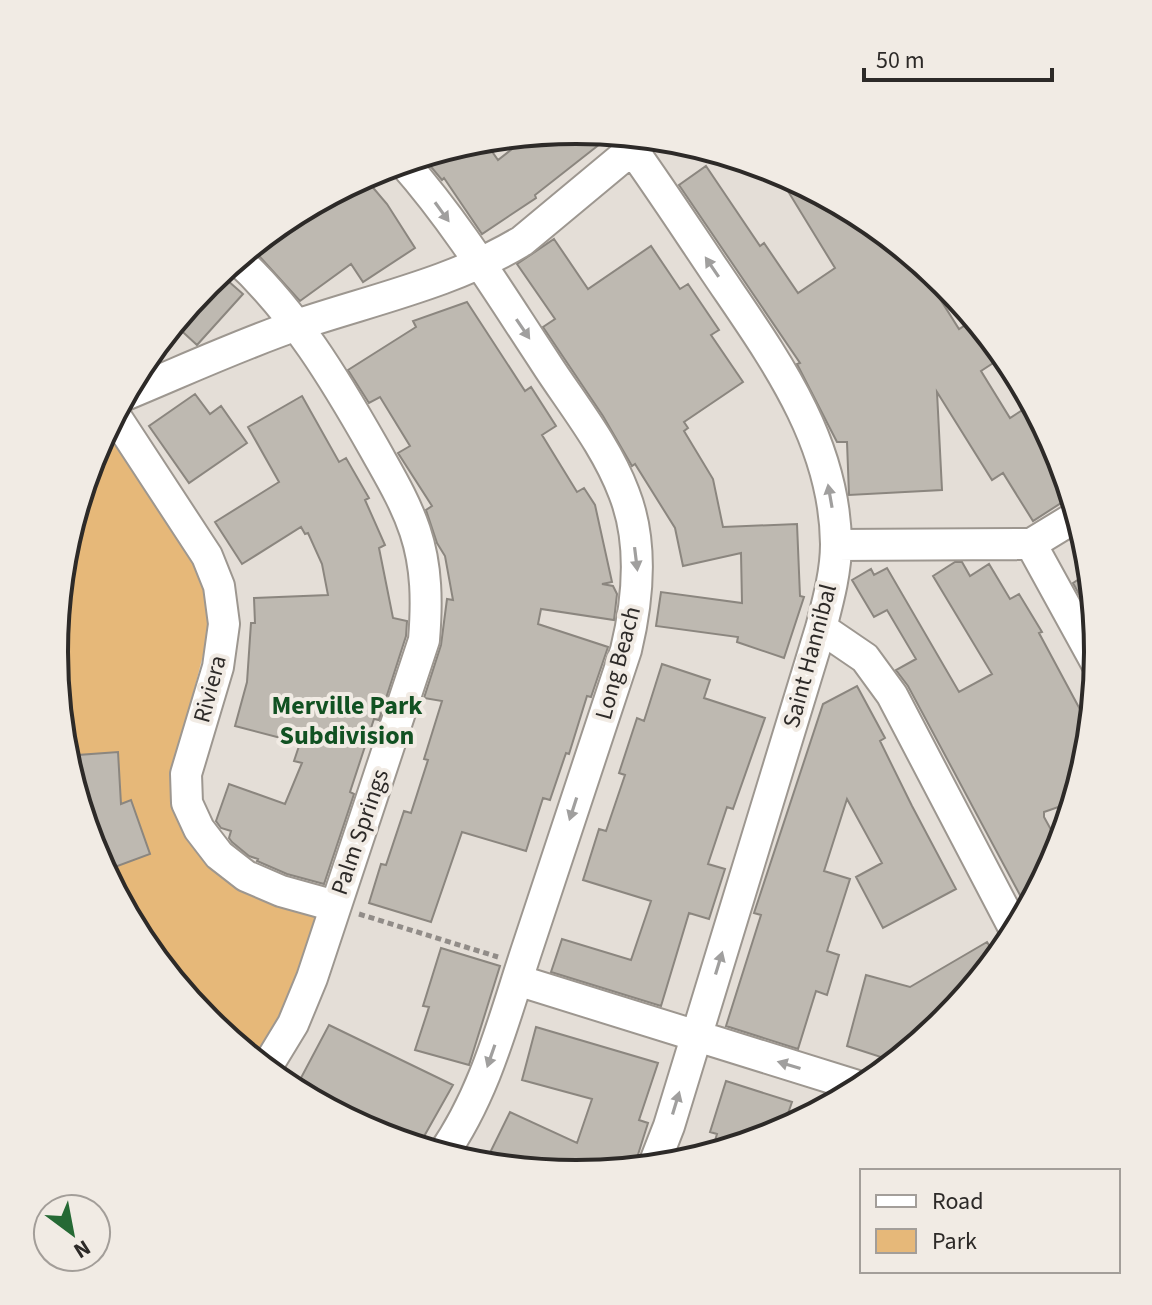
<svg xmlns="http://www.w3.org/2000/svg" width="1152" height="1305" viewBox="0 0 1152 1305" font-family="'Source Sans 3',sans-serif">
  <rect width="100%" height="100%" fill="#e4ded7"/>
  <!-- green -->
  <path fill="#e6b879" d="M108,425l98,154 4,49 -40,155 9,32 79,81 60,21 -20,93 -40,54 -51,-43 -65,-79 -48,-90 -30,-98 -10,-102 10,-102 30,-98z"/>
  <!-- building -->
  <path fill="#beb9b1" stroke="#8b867f" stroke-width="2" d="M576,130l29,3v7l-70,55 1,3 -54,36 -38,-56 -2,2 -20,-24 62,-16 14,20 32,-25z
    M706,166l54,80 4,-3 34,50 37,-25 -60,-98 91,49 72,59 -8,5 29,46 16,-10 29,37 -23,15 29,47 22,-14 26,49 14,43 -39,25 -30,-48 -11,7 -55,-88 5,98 -93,5 -2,-53h-10l-40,-78 3,-1 -121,-178z
    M364,177l23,27 28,44 -52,34 -12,-18 -51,37 -49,-54 35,-29 13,-6 3,3 18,-15z
    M554,239l34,50 63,-43 29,43 8,-5 31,46 -8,5 32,47 -59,40 4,6 -4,3 29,48 10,48 74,-3 3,72 4,1 -20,61 -47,-16 1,-5 -82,-11 5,-34 81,11 -1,-50 -58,13 -8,-38 -40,-64 -3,2 -29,-50 -60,-89 12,-8 -38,-55z
    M219,273l24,21 -46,51 -23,-21 33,-41z
    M467,302l58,89 6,-4 25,39 -14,9 35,57 7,-4 11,17 17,77 -10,2 11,2 4,8 -3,26 -73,-11 -3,15 70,23 -17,50 -4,-1 -18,58 -3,-1 -16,47 -7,-2 -17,53 -64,-19 -31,90 -62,-19 12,-39 5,1 18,-54 7,2 17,-53 -4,-1 18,-58 -18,-3 17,-53 6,-46 6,1 -8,-44 -8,-13 -11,-33 6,-4 -34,-53 12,-7 -30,-49 -11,6 -21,-33 68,-43 -3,-6z
    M195,394l15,20 11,-8 26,37 -58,40 -40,-57z
    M302,396l37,66 7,-4 23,40 -4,2 20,45 -6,3 14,70 14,3 -1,15 -27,84 -5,-1 -24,73 4,2 -30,90 -37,-10 -30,-13 1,-2 -9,-3 -17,-14 -3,-4 2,-7 -10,-3 -5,-7 13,-37 56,20 17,-41 -8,-2 6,-18 -65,-17 12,-44 4,-59h4l-1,-25 74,-3 -6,-31 -14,-31 -3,1 -4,-7 -59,37 -27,-42 64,-40 -31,-55z
    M955,562h7l8,14 19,-12 21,35 9,-5 23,38 -3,1 51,95 -2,27 -7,22 -16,9 2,18 -23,8v5l16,29 -32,64 -120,-224 -12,-16 20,-11 -29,-49 -13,7 -22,-37 19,-11 3,6 13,-7 72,124 33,-18 -59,-98z
    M1090,572l3,25 2,26 -22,-40z
    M662,664l48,16 -6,18 61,20 -32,91 -6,-2 -19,57 17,5 -16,50 -20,-6 -28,93 -110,-34 11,-33 69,21 20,-59 -68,-21 16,-51 7,2 19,-56 -6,-2 18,-55 7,3z
    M857,686l28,52 -5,3 32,65 44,83 -73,39 -27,-51 26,-14 -35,-64 -23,72 26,8 -23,72 12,4 -12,40 -11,-4 -18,58 -72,-23 35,-111 -7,-2 69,-209z
    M118,752l3,52 10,-4 19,54 -46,17 -10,-19 -13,-42 -3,-55z
    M987,942l10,16 -52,64 -49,40 -49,-16 19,-71 44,12z
    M441,948l59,18 -31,99 -54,-15 14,-43 -6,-1z
    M329,1025l124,60 -35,62 -42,-12 -82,-44z
    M536,1027l122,36 -19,57 9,3 -13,41 -2,-1 -3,6 -54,5 -92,-9 26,-53 67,31 15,-44 -70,-19z
    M726,1081l66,21 -10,29 -71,23 6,-20 -7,-2z"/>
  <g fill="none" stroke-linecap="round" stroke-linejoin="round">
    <defs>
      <path id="minor" d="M622,135c32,44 62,90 93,136 56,83 120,167 121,273 0,28 -8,57 -15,84l-152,498 -16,41
        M403,162c54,61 97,132 142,200 27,42 61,83 79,131 19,48 14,107 2,157 -33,98 -65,197 -98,296 -24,72 -42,147 -86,209
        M237,259c57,52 99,122 137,189 15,27 31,53 41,83 12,36 12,72 9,109l-112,338 -19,46 -28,46
        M125,395c58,-24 116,-51 175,-71 75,-25 154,-42 222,-83l125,-104
        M114,414l93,142 12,30 5,38 -6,43 -32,107 1,29 12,26 20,26 27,21 35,15 54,15
        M1077,516l-46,28 66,120
        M836,545l195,-1
        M821,628l44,30 27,37 124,237
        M517,980l347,108"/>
    </defs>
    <!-- minor casing -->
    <use href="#minor" stroke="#9d9790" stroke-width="34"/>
    <!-- path -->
    <path stroke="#918c88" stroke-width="5" stroke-dasharray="6 4" stroke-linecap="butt" d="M359,914l139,43"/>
    <!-- minor -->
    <use href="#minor" stroke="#fff" stroke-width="30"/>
  </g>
  <!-- one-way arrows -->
  <defs><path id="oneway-solid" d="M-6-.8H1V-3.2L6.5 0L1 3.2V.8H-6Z" transform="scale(2)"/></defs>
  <g fill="#a09f9e">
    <use href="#oneway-solid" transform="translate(442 212) rotate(54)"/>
    <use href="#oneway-solid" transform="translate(712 267) rotate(-124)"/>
    <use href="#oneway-solid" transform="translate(523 329) rotate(56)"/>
    <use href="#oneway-solid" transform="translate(830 496) rotate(-100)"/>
    <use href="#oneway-solid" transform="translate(636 559) rotate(83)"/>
    <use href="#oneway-solid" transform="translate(573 809) rotate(108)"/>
    <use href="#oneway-solid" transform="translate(719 963) rotate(-73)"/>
    <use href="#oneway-solid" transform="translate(491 1056) rotate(109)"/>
    <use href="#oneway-solid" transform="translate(789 1065) rotate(-163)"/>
    <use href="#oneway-solid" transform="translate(676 1103) rotate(-73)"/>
  </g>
  <g text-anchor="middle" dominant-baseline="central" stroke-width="8" stroke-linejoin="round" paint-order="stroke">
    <!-- street labels -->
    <g font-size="24" fill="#2d2a28" stroke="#f1ebe4">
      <text transform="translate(810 656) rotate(-75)">Saint Hannibal</text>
      <text transform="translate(618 663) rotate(-75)">Long Beach</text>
      <text transform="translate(210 689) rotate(-75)">Riviera</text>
      <text transform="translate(360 832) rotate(-71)">Palm Springs</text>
    </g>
    <!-- neighbourhood labels -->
    <g font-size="26" font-weight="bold" fill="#115122" stroke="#f1ebe4">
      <text x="347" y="705">Merville Park<tspan x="347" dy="30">Subdivision</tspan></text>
    </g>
  </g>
  <!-- crop -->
  <path d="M0 0H1152V1305H0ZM68 652a508 508 0 1 1 1016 0a508 508 0 1 1-1016 0Z" fill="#f1ebe4" fill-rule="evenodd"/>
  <path fill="none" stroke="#2d2a28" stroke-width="4" d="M68 652a508 508 0 1 1 1016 0a508 508 0 1 1-1016 0Z"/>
  <!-- legend -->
  <rect x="860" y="1169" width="260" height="104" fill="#f1ebe4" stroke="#a39e99" stroke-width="2"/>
  <rect x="876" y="1195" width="40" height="12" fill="#ffffff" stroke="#a39e99" stroke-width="2"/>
  <text x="932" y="1209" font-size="24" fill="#2d2a28">Road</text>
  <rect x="876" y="1229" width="40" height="24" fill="#e6b879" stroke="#a39e99" stroke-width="2"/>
  <text x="932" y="1249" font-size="24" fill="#2d2a28">Park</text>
  <!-- north arrow -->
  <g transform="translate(72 1233) rotate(148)"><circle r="38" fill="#f1ebe4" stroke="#a39e99" stroke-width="2"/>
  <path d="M0-6L14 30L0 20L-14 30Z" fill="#256934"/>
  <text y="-12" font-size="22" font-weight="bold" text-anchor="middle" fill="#2d2a28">N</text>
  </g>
  <!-- scale -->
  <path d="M864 68v12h188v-12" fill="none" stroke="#2d2a28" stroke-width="4"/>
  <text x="876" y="68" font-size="24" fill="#2d2a28" stroke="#f1ebe4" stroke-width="6" paint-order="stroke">50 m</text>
</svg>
